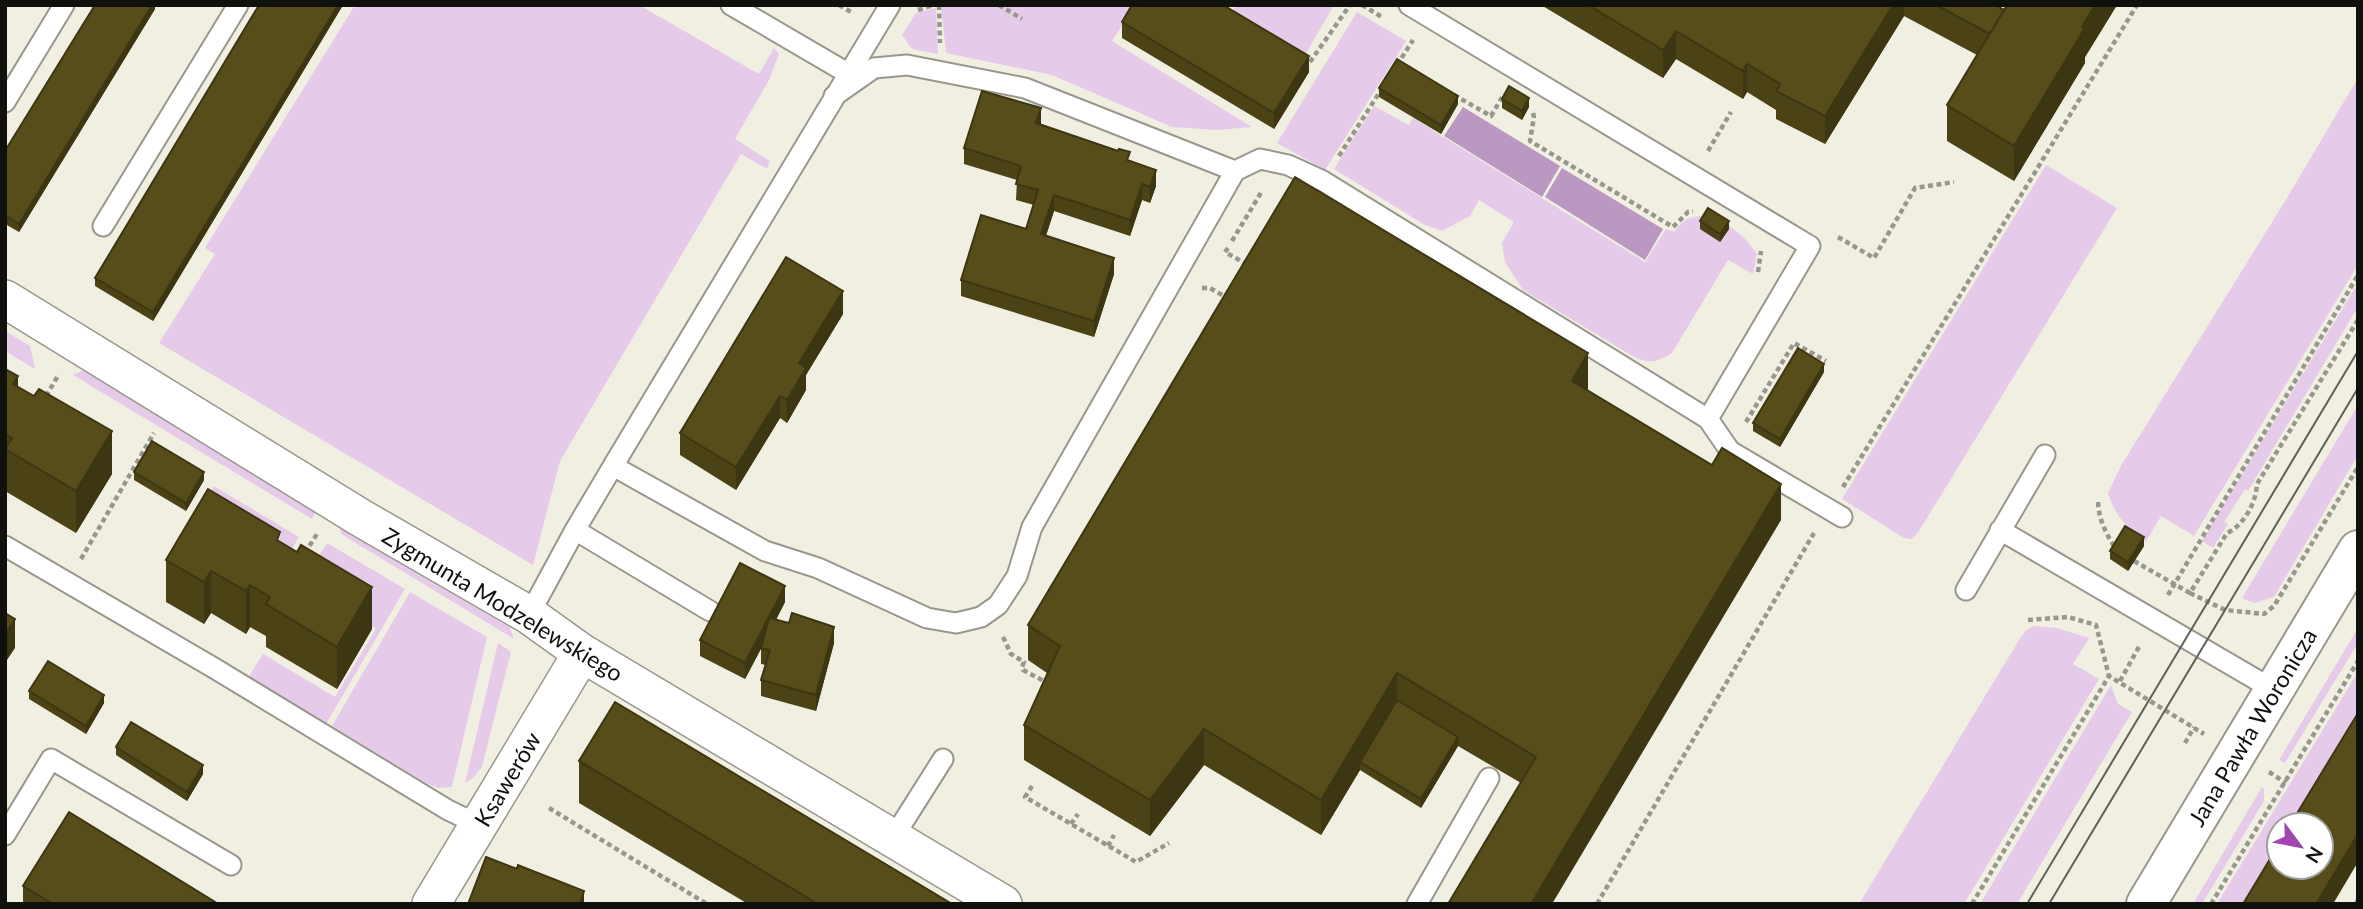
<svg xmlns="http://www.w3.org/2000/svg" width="2363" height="909" viewBox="0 0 2363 909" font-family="Lato,sans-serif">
  <rect width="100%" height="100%" fill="#f1efe2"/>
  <!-- green -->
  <path fill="#e5cbe9" d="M355,5h284l120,69 15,-26 5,6 -10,26 -34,59 35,22 -3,8 -26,-15 -181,307 -27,104 -374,-222 56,-89 -10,-6z
    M941,5h194l-23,36 140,86 -36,3 -44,-3 -120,-52 -106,-22z
    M1236,5h98l-30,52 -74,-43z
    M936,8l2,46 -26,-5 -10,-14 14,-22z
    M1357,12l49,29 -81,129 -48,-27z
    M2358,78v187l-164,271 -33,-20 -15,26c-20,-16 -30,-24 -38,-49l14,-29 165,-266z
    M1374,106l35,19 4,-7 232,144 21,-33 8,3c23,-36 67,-4 83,22l-4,20 -25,-14 -56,93c-15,9 -22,11 -38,4l-111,-67 -18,-28 -3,-19 12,-21 -35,-22 -9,16 -28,15 -17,-6 -91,-56z
    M2046,165l71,43 -198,323 -7,8 -8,-1 -62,-39z
    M2358,283v24l-110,184 -3,-2 -21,33 4,2 -15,24 -11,-7z
    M5,331l25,15 5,23 -30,-18z
    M88,368l232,136 -8,15 -239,-144z
    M2358,405v50l-84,142 -20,6 -12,-5z
    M214,486l85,51 -19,32 -85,-52z
    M346,525l160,91 8,23 -173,-105 -1,-5z
    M327,543l78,46 -79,135 -78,-46 15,-24 72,43 41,-68 -75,-47z
    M410,592l77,45 -35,150 -13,1 -11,-4 -96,-58z
    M2034,626l23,2 32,10 -16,26 26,15 -135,225h-105l160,-264 7,-10z
    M2358,628v15l-73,120 -6,-3z
    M498,643l13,9 -29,115 -9,11 -8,5z
    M2358,672v61l-57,92h-22v36l-26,43h-36z
    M2111,685l7,19 14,8 -115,192h-37z
    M2262,787l2,2v12l-62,103h-9z"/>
  <!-- water -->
  <path fill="#bb98c1" d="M1463,107l97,59 -18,31 -98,-61z
    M1562,168l101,61 -18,31 -100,-63z"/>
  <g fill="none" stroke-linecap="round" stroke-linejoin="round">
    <defs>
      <path id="service" d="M731,5l118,69
        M890,5l-277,461 152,85 53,17 109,50 29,5 25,-6 17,-12 19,-29 15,-49 203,-356
        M834,96l40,-28 33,-3 118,23 210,83 25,-12 28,6 35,16 385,238 102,-173 -401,-241
        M5,102l59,-97
        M103,226l135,-221
        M1708,419l22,32 112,66
        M575,530l135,81
        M2000,530l274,160
        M5,546l209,122 234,142 31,15
        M1966,590l79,-135
        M529,615l46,-85 38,-64
        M5,835l46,-76 180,106
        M893,838l50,-79
        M1417,904l72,-126"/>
      <path id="minor" d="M5,299l356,219 168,97 53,38 421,251
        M431,904l151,-251"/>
      <path id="tertiary" d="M2146,904l212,-354"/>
    </defs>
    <!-- service casing -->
    <use href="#service" stroke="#99978c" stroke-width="23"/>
    <!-- minor casing -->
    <use href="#minor" stroke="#99978c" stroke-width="40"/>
    <!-- tertiary casing -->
    <use href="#tertiary" stroke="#99978c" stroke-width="42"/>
    <!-- path -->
    <path stroke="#98978e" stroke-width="4.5" stroke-dasharray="5 3.5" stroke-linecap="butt" d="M839,5l12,7
      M939,5l1,38
      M999,5l23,14
      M1362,5l20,12
      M918,10l16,-5
      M1310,62l40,-57
      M1397,65l16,-25
      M1454,95l37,21 13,-22
      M1533,113l1,4 -4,24 143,86 15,-15 5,-1
      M1708,151l23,-39
      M1339,156l42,-66
      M1838,237l36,21 41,-70 39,-6
      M1232,241l30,-50
      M1228,248l-3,4 23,13
      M1758,272l3,-21
      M1202,288h8l19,11
      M46,396l13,-22
      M1746,422l48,-79 32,18
      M1843,487l294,-482
      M2098,502c1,17 7,30 16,44
      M305,553l12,-19
      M81,559l73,-126
      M2134,561l56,32 37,-60c17,-8 29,-30 30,-49l101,-164
      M2190,593l35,17 39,4 10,-8 84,-139
      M2168,595l190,-320
      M2028,620l40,-3 28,8 13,51
      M1003,637l8,17 13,8 -2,5 1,3 23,12 -1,3
      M2120,681l20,-36
      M2185,743l9,-16
      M2269,772l17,11
      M1032,786l-7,11 111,65 33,-19
      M549,808l158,96
      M1071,824l7,-10
      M1108,846l6,-11
      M1597,904l217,-371
      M1972,904l137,-228 95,58
      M2211,904l147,-243
      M2356,904l2,-4"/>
    <!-- service -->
    <use href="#service" stroke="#fff" stroke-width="19"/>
    <!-- minor -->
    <use href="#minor" stroke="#fff" stroke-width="37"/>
    <!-- tertiary -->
    <use href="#tertiary" stroke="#fff" stroke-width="38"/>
    <!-- tram -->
    <path stroke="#616059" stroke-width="2" d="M2027,904l331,-553
      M2049,904l309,-516"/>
  </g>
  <!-- wall -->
  <path fill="#4b4216" d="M155,5v4l-136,223 -14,-8v-73z
    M259,5h84l-190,316 -58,-35v-8z
    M1541,5h455l8,5 3,-5h110l-32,52v6l-71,118 -67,-40v-36l30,-50 -73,-39 -79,128 -49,-25v-9l-29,-18 -4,7 -67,-40 -13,19z
    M1122,22l187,50 -35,57 -152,-91z
    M1379,88l79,16 -17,30 -62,-37z
    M1502,99l27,8 -7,13 -20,-12z
    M1041,125l89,36 26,25 -6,17 -8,-3 -12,36 -76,-25 -8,25 68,38 -20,63 -133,-41v-16l65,-51 8,-24 -18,-5 1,-20 -53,-16v-16z
    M1700,221l29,8 -9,13 -20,-13z
    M843,314l-37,61v15l-19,33 -7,-5 -44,72 -56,-35v-22z
    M5,369l13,18 94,87 -36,59 -71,-42z
    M1824,372l-44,75 -27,-16v-8z
    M1588,389l-1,1 194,130 -260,263 -63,-37 -37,62 -61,-38 -39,65 -117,-70 -54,71 -126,-76v-35l23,-52 -19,-13v-35z
    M134,472l70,8 -18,31 -52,-31z
    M280,542l92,87 -35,60 -71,-42v-11l-16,-9 -4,7 -35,-21 -7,11 -38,-22v-42z
    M2144,546l-16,25 -18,-12v-8z
    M785,602l-9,18 58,23 -18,68 -55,-15v-16l5,-15 -5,-1v-15l-16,30 -45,-23v-16z
    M29,691l75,12 -18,31 -57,-35z
    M116,747l87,27 -16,27 -71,-46z
    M579,761l373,143h-204l-169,-101z
    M23,886l192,18h-188l-4,-2z"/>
  <!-- shaded-wall -->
  <path fill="#3d3612" d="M152,5h3v4l-136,223v-8z
    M338,5h5l-190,316v-9z
    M1893,5h11v11l-79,128v-28z
    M2095,5h22l-32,52v6l-71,118v-35z
    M1676,31v28l-13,19v-28z
    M1309,56v16l-35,57v-16z
    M1747,64v28l-4,7v-28z
    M1458,96v8l-17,30v-9z
    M1529,98v9l-7,13v-9z
    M1041,108v16l-5,15v-16z
    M1156,170v16l-6,17v-16z
    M1142,184v16l-12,36v-16z
    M1054,195v16l-13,39v-16z
    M1729,221v8l-9,13v-8z
    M1114,258v16l-20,63v-16z
    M843,291v23l-37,61v15l-19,33v-23l12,-37z
    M1588,353v36l-16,27v-35z
    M1824,364v8l-44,75v-8z
    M18,376v42l-5,-34z
    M780,396v22l-44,72v-23z
    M112,431v43l-36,59v-42z
    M204,472v8l-18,31v-8z
    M1781,484v36l-229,384h-21z
    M2144,537v9l-16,25v-9z
    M211,571v42l-7,11v-42z
    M250,585v42l-4,7v-43z
    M785,586v16l-40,77v-16z
    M372,587v42l-35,60v-42z
    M15,619v29l-10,15v-28z
    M834,627v16l-18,68v-16z
    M1397,673v35l-37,54v8l-39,65v-35z
    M104,695v8l-18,31v-8z
    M1204,729v36l-54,71v-36z
    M1458,737v9l-37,62v-9z
    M203,765v9l-16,27v-9z
    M2358,834v28l-25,42h-17z
    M584,891v13h-4z"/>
  <!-- building -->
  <path fill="#574d1a" stroke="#3d3612" stroke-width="2" d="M95,5h57l-133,219 -14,-9v-64z
    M259,5h79l-185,307 -58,-34z
    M1132,5h91l86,51 -35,57 -152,-91z
    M1588,5h305l-68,111 -49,-25 4,-7 -33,-20 -4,7 -67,-40 -13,19z
    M1936,5h60l8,5 -14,24z
    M2007,5h88l-13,22 3,1 -71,118 -67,-41z
    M1397,59l61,37 -17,29 -62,-37z
    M1509,86l20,12 -7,13 -20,-12z
    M982,91l59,17 -5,15 82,28 1,-2 11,3 -3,8 29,10 -6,17 -8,-3 -12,36 -76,-25 -13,39 73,24 -20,63 -133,-41 20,-65 45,14 12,-39 -22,-6 5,-18 -57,-18z
    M1295,177l293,176 -16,28 140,84 10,-17 59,36 -250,420h-83l88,-147 -139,-84 -76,127 -117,-71 -54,71 -126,-75 36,-79 -32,-21z
    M1708,208l21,13 -9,13 -20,-13z
    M786,257l57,34 -44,72 7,5 -19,32 -7,-4 -44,71 -56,-34z
    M1798,348l26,16 -44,75 -27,-16z
    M5,369l13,7 -5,8 21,12 5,-7 73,42 -36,60 -71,-42 7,-11 -7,-4z
    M152,441l52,31 -18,31 -52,-31z
    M208,489l72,43 -3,8 20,12 4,-7 71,42 -35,60 -71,-43 4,-7 -20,-12 -4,6 -35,-20 -7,11 -38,-22z
    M2125,526l19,11 -16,25 -18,-11z
    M740,563l45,23 -40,77 -45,-23z
    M5,613l10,6 -10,16z
    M792,613l42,14 -18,68 -55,-15 9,-30 -9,-2 8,-30 20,5z
    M48,661l56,34 -18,31 -57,-35z
    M1397,700l61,37 -37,62 -61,-37z
    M615,702l337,202h-134l-239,-143z
    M2358,713v121l-42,70h-73l36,-60v23h42v-42h-31z
    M131,722l72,43 -16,27 -71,-45z
    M69,812l146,90 -2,2h-160l-30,-18z
    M486,857l31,12 1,-4 66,26 -4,13h-112z"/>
  <g text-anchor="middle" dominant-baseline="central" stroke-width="7" stroke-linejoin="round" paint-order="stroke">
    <!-- street labels -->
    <g font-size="23" fill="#10100c" stroke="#fff">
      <text transform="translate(503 604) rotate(31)">Zygmunta Modzelewskiego</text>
      <text transform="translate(2252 727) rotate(-59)">Jana Pawła Woronicza</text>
      <text transform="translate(507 779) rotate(-59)">Ksawerów</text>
    </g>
  </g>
  <!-- border -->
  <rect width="2363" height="909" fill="none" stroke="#10100c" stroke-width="14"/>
  <!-- north arrow -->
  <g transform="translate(2300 846) rotate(122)"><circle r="33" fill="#ffffff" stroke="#9f9f9e" stroke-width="2"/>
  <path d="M0-5L12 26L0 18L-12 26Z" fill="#a146b0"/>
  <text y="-10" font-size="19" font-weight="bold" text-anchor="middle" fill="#10100c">N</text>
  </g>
</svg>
